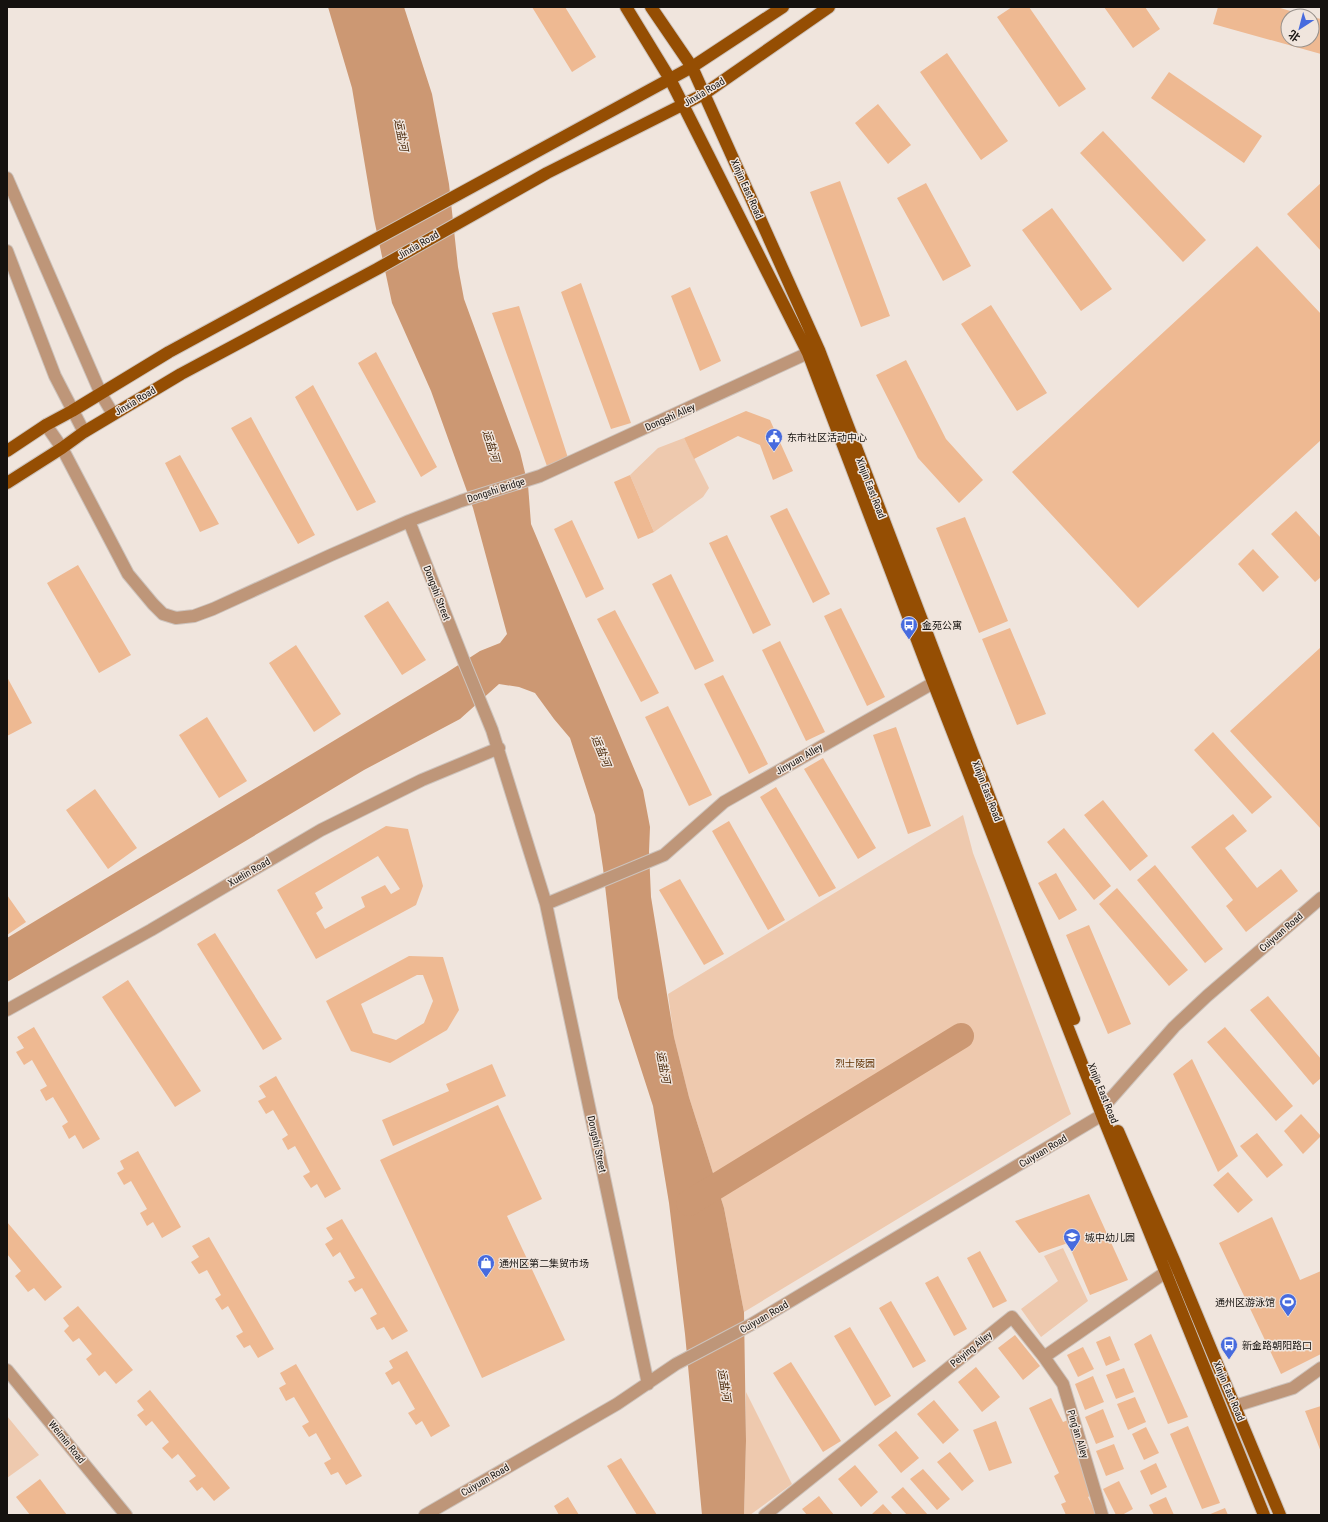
<svg xmlns="http://www.w3.org/2000/svg" width="1328" height="1522" viewBox="0 0 1328 1522" font-family="'Roboto Condensed','Noto Sans SC',sans-serif">
  <rect width="100%" height="100%" fill="#f0e5dd"/>
  <!-- green -->
  <path fill="#eec9ae" d="M684,438l25,50 -6,9 -49,35 -24,-57 28,-27z
    M963,815l10,38 98,261 -327,198 -20,-104 -35,-111 -15,-60 -6,-43z
    M1063,1248l25,53 -47,36 -20,-28 37,-28 -14,-25z
    M746,1392l46,92 -42,31h-6l2,-74z
    M7,1416l32,39 -32,23z"/>
  <!-- water -->
  <path fill="#cc9873" d="M328,7h76l28,87 17,90 9,83 6,32 56,153 8,33 3,39 112,266 7,37 -1,25 2,45 23,140 15,60 35,111 20,104 2,129 -2,74h-42l-17,-181 -16,-131 -16,-97 -35,-108 -15,-130 -8,-53 -25,-77 -16,-19 -19,-26 -16,-6 -20,-3 -39,35 -96,51 -172,103 -185,109v-44l439,-265 34,-22 20,-8 7,-9 -34,-126 -42,-117 -39,-88 -18,-84 -22,-131z"/>
  <g fill="none" stroke-linecap="round" stroke-linejoin="round">
    <!-- river -->
    <path stroke="#cc9873" stroke-width="26" d="M689,1203l272,-167"/>
  </g>
  <!-- building -->
  <path fill="#eeb992" fill-rule="evenodd" d="M532,7h33l31,50 -24,15z
    M1012,7h17l57,82 -27,18 -62,-90z
    M1104,7h41l15,22 -27,19z
    M1218,7h59l30,9h-19v24h24v-23l9,2v35l-108,-30z
    M947,53l61,88 -27,19 -61,-88z
    M1169,72l93,64 -18,27 -93,-65z
    M878,104l33,41 -23,19 -33,-41z
    M1103,131l103,109 -23,22 -103,-109z
    M840,181l50,135 -29,11 -51,-135z
    M926,183l45,83 -28,15 -46,-83z
    M1321,183v68l-34,-37z
    M1052,208l60,81 -31,22 -59,-81z
    M1257,246l64,68v126l-183,168 -126,-136z
    M581,283l50,140 -20,6 -50,-137z
    M690,287l31,74 -21,10 -29,-75z
    M991,305l56,88 -30,18 -56,-87z
    M519,306l50,155 -21,8 -56,-156z
    M376,352l61,115 -16,10 -63,-114z
    M906,360l40,79 37,41 -24,23 -41,-45 -42,-83z
    M313,385l63,117 -19,9 -62,-114z
    M746,411l24,9 23,51 -20,9 -13,-35 -22,-9 -44,23 -10,-21z
    M251,417l64,118 -17,9 -67,-116z
    M180,455l39,69 -19,8 -35,-69z
    M630,475l24,57 -16,7 -24,-57z
    M787,508l43,86 -17,9 -43,-87z
    M1296,511l25,27v39l-6,5 -44,-48z
    M965,517l43,104 -29,12 -43,-105z
    M572,520l32,69 -18,9 -32,-69z
    M727,535l44,90 -18,9 -44,-91z
    M1253,549l26,28 -16,15 -25,-28z
    M78,565l53,90 -32,18 -52,-90z
    M671,574l43,87 -19,9 -43,-86z
    M388,601l38,59 -24,15 -38,-59z
    M841,608l44,89 -18,9 -43,-90z
    M615,610l44,83 -18,9 -44,-83z
    M1010,628l36,86 -29,11 -35,-86z
    M780,641l45,91 -19,9 -44,-91z
    M296,645l45,69 -27,18 -45,-69z
    M1321,647v182l-91,-98z
    M723,675l45,89 -19,10 -45,-90z
    M7,677l25,46 -25,13z
    M668,706l44,89 -23,11 -44,-89z
    M207,717l40,64 -28,17 -40,-63z
    M896,727l35,99 -23,8 -35,-99z
    M1213,732l59,65 -20,17 -58,-64z
    M823,758l53,90 -18,11 -54,-90z
    M776,787l60,101 -17,9 -59,-100z
    M95,789l42,59 -29,21 -42,-59z
    M1103,800l45,56 -18,15 -46,-56z
    M1233,814l14,17 -22,17 32,40 24,-19 17,22 -52,41 -20,-26 7,-6 -42,-53z
    M729,821l56,99 -17,10 -56,-99z
    M386,826l22,3 15,57 -7,19 -100,54 -39,-69zM378,856l22,33 -9,5 -6,-9 -24,12 4,10 -40,22 -9,-16 7,-5 -8,-15z
    M1064,828l47,58 -17,14 -47,-58z
    M1155,865l68,84 -18,14 -68,-83z
    M1056,873l21,37 -18,10 -21,-37z
    M680,879l44,75 -20,11 -45,-75z
    M1117,888l71,82 -19,16 -70,-82z
    M7,895l19,27 -19,13z
    M1089,925l42,99 -23,10 -42,-99z
    M215,933l67,106 -19,11 -66,-106z
    M409,956l34,1 16,53 -12,20 -57,33 -39,-12 -25,-50zM417,975h6l10,26 -9,22 -28,17 -23,-7 -12,-29z
    M128,980l73,111 -26,16 -73,-110z
    M1268,996l53,63v19l-8,7 -63,-75z
    M34,1027l66,112 -17,10 -8,-14 -6,4 -7,-13 6,-4 -15,-25 -7,4 -6,-11 7,-4 -15,-26 -8,5 -8,-13 8,-4 -7,-11z
    M1225,1027l68,79 -17,15 -69,-79z
    M1192,1059l46,97 -20,16 -45,-98z
    M492,1064l14,32 -113,50 -11,-26 67,-29 -3,-7z
    M276,1076l65,113 -16,9 -8,-14 -6,4 -8,-12 7,-4 -15,-26 -7,4 -6,-11 6,-4 -15,-25 -7,4 -8,-13 8,-4 -7,-11z
    M498,1105l44,94 -35,17 58,124 -83,38 -102,-218z
    M1301,1114l20,22 -18,18 -19,-23z
    M1257,1133l26,32 -16,13 -27,-32z
    M138,1151l43,76 -19,11 -9,-16 -6,4 -7,-13 7,-4 -16,-28 -7,4 -7,-12 7,-4 -4,-8z
    M1228,1172l25,28 -15,13 -25,-28z
    M1089,1194l39,86 -38,15 -22,-52 -29,10 -24,-32z
    M1272,1217l28,63 21,-9v83l-40,20 -62,-131z
    M342,1219l66,112 -16,9 -8,-13 -7,3 -7,-12 7,-4 -15,-26 -7,4 -7,-11 7,-3 -15,-26 -7,5 -8,-13 8,-5 -7,-11z
    M7,1222l55,65 -17,14 -11,-13 -6,4 -13,-16 6,-5 -14,-17z
    M209,1237l65,112 -16,9 -8,-13 -6,3 -8,-12 7,-4 -15,-26 -6,4 -7,-11 6,-4 -14,-25 -8,4 -8,-12 8,-5 -7,-11z
    M980,1251l27,50 -14,7 -26,-50z
    M938,1276l29,53 -13,7 -29,-53z
    M891,1301l35,60 -13,7 -34,-60z
    M78,1306l55,64 -17,14 -11,-13 -6,5 -13,-17 6,-5 -13,-16 -6,4 -9,-11 5,-5 -6,-8z
    M850,1327l41,69 -16,10 -41,-70z
    M1151,1334l37,83 -20,7 -34,-80z
    M1015,1335l25,31 -17,14 -25,-32z
    M1110,1336l10,24 -14,6 -10,-24z
    M1083,1347l11,22 -16,8 -11,-22z
    M407,1351l43,75 -19,11 -9,-16 -6,4 -8,-12 7,-4 -16,-28 -7,4 -7,-12 8,-5 -4,-7z
    M791,1362l50,79 -18,11 -50,-79z
    M296,1364l66,112 -16,9 -8,-13 -7,3 -7,-12 7,-4 -15,-26 -7,4 -7,-11 7,-4 -15,-25 -8,4 -7,-13 7,-4 -6,-11z
    M976,1367l24,30 -18,15 -24,-30z
    M1124,1368l10,24 -18,7 -10,-24z
    M1093,1376l11,26 -19,8 -10,-26z
    M150,1390l80,98 -16,13 -12,-14 -5,4 -8,-10 7,-5 -18,-22 -6,5 -10,-11 7,-6 -17,-21 -6,5 -9,-11 7,-5 -7,-9z
    M1135,1397l11,25 -18,8 -11,-26z
    M1051,1398l12,24 5,-2 26,74 -6,3 9,18h-31l-5,-11 5,-2 -12,-26 5,-3 -30,-65z
    M934,1400l25,30 -16,14 -26,-30z
    M1321,1406v46l-16,-41z
    M1103,1409l11,28 -18,7 -11,-27z
    M996,1421l16,42 -23,8 -16,-41z
    M1188,1426l32,77 -18,6 -32,-75z
    M1146,1427l13,26 -15,7 -12,-26z
    M896,1431l23,27 -18,15 -23,-28z
    M1114,1444l10,25 -18,7 -10,-25z
    M950,1452l24,29 -12,10 -25,-29z
    M621,1458l36,57h-20l-30,-49z
    M1156,1463l11,24 -16,8 -11,-24z
    M855,1465l23,27 -17,15 -23,-28z
    M923,1469l27,30 -13,11 -27,-31z
    M40,1479l27,36h-37l-14,-18z
    M1119,1481l14,28 -11,6h-6l-13,-26z
    M903,1487l25,28h-21l-16,-18z
    M819,1496l15,19h-27l-5,-6z
    M568,1497l11,18h-20l-5,-9z
    M1166,1497l8,18h-20l-5,-10z
    M883,1504l10,11h-20l-1,-1z
    M1225,1508l3,7h-20z"/>
  <g fill="none" stroke-linecap="round" stroke-linejoin="round">
    <defs>
      <path id="minor" d="M7,178l94,216 12,20
        M7,251l48,125 29,56
        M46,425l16,23 66,126 25,30 10,10 13,4 18,-2 19,-7 118,-54 78,-34 52,-20 79,-25 268,-123
        M409,521l56,143 27,66 54,174 102,480
        M546,904l118,-49 60,-53 218,-124
        M7,1010l144,-80 170,-100 101,-50 77,-32
        M1044,1357l19,27 39,131
        M7,1370l119,145
        M1235,1406l58,-18 28,-20
        M425,1515l192,-111 59,-40 76,-40 350,-209 4,-11 68,-77 33,-31 114,-98
        M765,1515l247,-198 32,40 129,-90"/>
      <path id="major" d="M626,7l44,72 138,274 125,329 169,433 162,400
        M651,7l41,60 127,283 255,669
        M7,451l39,-26 26,-14 97,-59 523,-285 91,-60
        M7,483l55,-35 22,-16 97,-58 196,-105 170,-96 157,-79 125,-87
        M1118,1131l58,134 104,250"/>
    </defs>
    <!-- minor casing -->
    <use href="#minor" stroke="#cdc3bc" stroke-width="14"/>
    <!-- major casing -->
    <use href="#major" stroke="#cdc3bc" stroke-width="14"/>
    <!-- minor -->
    <use href="#minor" stroke="#be9679" stroke-width="12"/>
    <!-- major -->
    <use href="#major" stroke="#954e03" stroke-width="12"/>
  </g>
  <!-- icons -->
  <defs>
    <symbol id="civic-pin" viewBox="-11 -11 22 30"><path d="M0 17L-7.5 6A9.5 9.5 0 1 1 7.5 6Z" fill="#476bde" stroke="#f0e5dd"/><path d="M-.6-6.5H3V-4.5H.6V-3L4-1V1h2V6H-6V1h2V-1L-.6-3ZM-1.2 2.5V6h2.4V2.5Z" fill="#fff"/></symbol>
    <symbol id="bus-pin" viewBox="-11 -11 22 30"><path d="M0 17L-7.5 6A9.5 9.5 0 1 1 7.5 6Z" fill="#476bde" stroke="#f0e5dd"/><path d="M-5-6H5V4H4V6H2V4H-2V6H-4V4H-5ZM-3.5-4V0h7V-4ZM-3.5 1.2v1.5H-2V1.2ZM2 1.2v1.5H3.5V1.2Z" fill="#fff"/></symbol>
    <symbol id="school-pin" viewBox="-11 -11 22 30"><path d="M0 17L-7.5 6A9.5 9.5 0 1 1 7.5 6Z" fill="#476bde" stroke="#f0e5dd"/><path d="M0-5L7-2L0 1L-7-2ZM-4 1L0 2.5L4 1V4Q0 6-4 4Z" fill="#fff"/></symbol>
    <symbol id="shop-pin" viewBox="-11 -11 22 30"><path d="M0 17L-7.5 6A9.5 9.5 0 1 1 7.5 6Z" fill="#476bde" stroke="#f0e5dd"/><path d="M-5-2.5h2.3a2.7 3.5 0 0 1 5.4 0H5L5.5 6h-11ZM-1.5-2.5h3a1.5 2.3 0 0 0-3 0Z" fill="#fff"/></symbol>
    <symbol id="stadium-pin" viewBox="-11 -11 22 30"><path d="M0 17L-7.5 6A9.5 9.5 0 1 1 7.5 6Z" fill="#476bde" stroke="#f0e5dd"/><path d="M0-5a6.5 5 0 1 0 0 10a6.5 5 0 1 0 0-10ZM-3.5-1.8h7v3.6h-7Z" fill="#fff"/></symbol>
  </defs>
  <g fill-rule="evenodd">
    <use href="#civic-pin" x="764" y="427" width="20" height="27"/>
    <use href="#bus-pin" x="899" y="615" width="20" height="27"/>
    <use href="#school-pin" x="1062" y="1227" width="20" height="27"/>
    <use href="#shop-pin" x="476" y="1253" width="20" height="27"/>
    <use href="#stadium-pin" x="1278" y="1292" width="20" height="27"/>
    <use href="#bus-pin" x="1219" y="1335" width="20" height="27"/>
  </g>
  <g text-anchor="middle" dominant-baseline="central" stroke-width="3" stroke-linejoin="round" paint-order="stroke">
    <!-- street labels -->
    <g font-size="10" fill="#15120f" stroke="#f0e5dd">
      <text transform="translate(704 92) rotate(-31)">Jinxia Road</text>
      <text transform="translate(747 189) rotate(66)">Xinjin East Road</text>
      <text transform="translate(418 245) rotate(-30)">Jinxia Road</text>
      <text transform="translate(135 401) rotate(-31)">Jinxia Road</text>
      <text transform="translate(670 417) rotate(-24)">Dongshi Alley</text>
      <text transform="translate(871 488) rotate(69)">Xinjin East Road</text>
      <text transform="translate(496 490) rotate(-18)">Dongshi Bridge</text>
      <text transform="translate(437 593) rotate(69)">Dongshi Street</text>
      <text transform="translate(799 759) rotate(-30)">Jinyuan Alley</text>
      <text transform="translate(987 791) rotate(69)">Xinjin East Road</text>
      <text transform="translate(249 872) rotate(-30)">Xuelin Road</text>
      <text transform="translate(1281 932) rotate(-41)">Cuiyuan Road</text>
      <text transform="translate(1103 1093) rotate(68)">Xinjin East Road</text>
      <text transform="translate(597 1144) rotate(78)">Dongshi Street</text>
      <text transform="translate(1043 1151) rotate(-31)">Cuiyuan Road</text>
      <text transform="translate(764 1317) rotate(-30)">Cuiyuan Road</text>
      <text transform="translate(971 1349) rotate(-39)">Peiying Alley</text>
      <text transform="translate(1229 1391) rotate(67)">Xinjin East Road</text>
      <text transform="translate(1078 1434) rotate(73)">Ping'an Alley</text>
      <text transform="translate(67 1442) rotate(51)">Weimin Road</text>
      <text transform="translate(485 1480) rotate(-30)">Cuiyuan Road</text>
    </g>
    <!-- poi labels -->
    <g font-size="10" fill="#15120f" stroke="#f0e5dd" text-anchor="start">
      <text x="787" y="437">东市社区活动中心</text>
      <text x="922" y="625">金苑公寓</text>
      <text x="1085" y="1237">城中幼儿园</text>
      <text x="499" y="1263">通州区第二集贸市场</text>
      <text x="1275" y="1302" text-anchor="end">通州区游泳馆</text>
      <text x="1242" y="1345">新金路朝阳路口</text>
    </g>
    <!-- park labels -->
    <g font-size="10" fill="#603000" stroke="#f0e5dd">
      <text x="855" y="1063">烈士陵园</text>
    </g>
    <!-- water labels -->
    <g font-size="11" font-style="italic" fill="#472506" stroke="#f0e5dd">
      <text transform="translate(401 135) rotate(79)">运盐河</text>
      <text transform="translate(491 446) rotate(73)">运盐河</text>
      <text transform="translate(601 751) rotate(68)">运盐河</text>
      <text transform="translate(663 1067) rotate(79)">运盐河</text>
      <text transform="translate(724 1385) rotate(81)">运盐河</text>
    </g>
  </g>
  <!-- border -->
  <rect width="1328" height="1522" fill="none" stroke="#15120f" stroke-width="16"/>
  <!-- north arrow -->
  <g transform="translate(1300 28) rotate(216)"><circle r="19" fill="#f0e5dd" stroke="#98918b"/>
  <path d="M0-3L7 15L0 10L-7 15Z" fill="#476bde"/>
  <text y="-6" font-size="11" font-weight="bold" text-anchor="middle" fill="#15120f">北</text>
  </g>
</svg>
